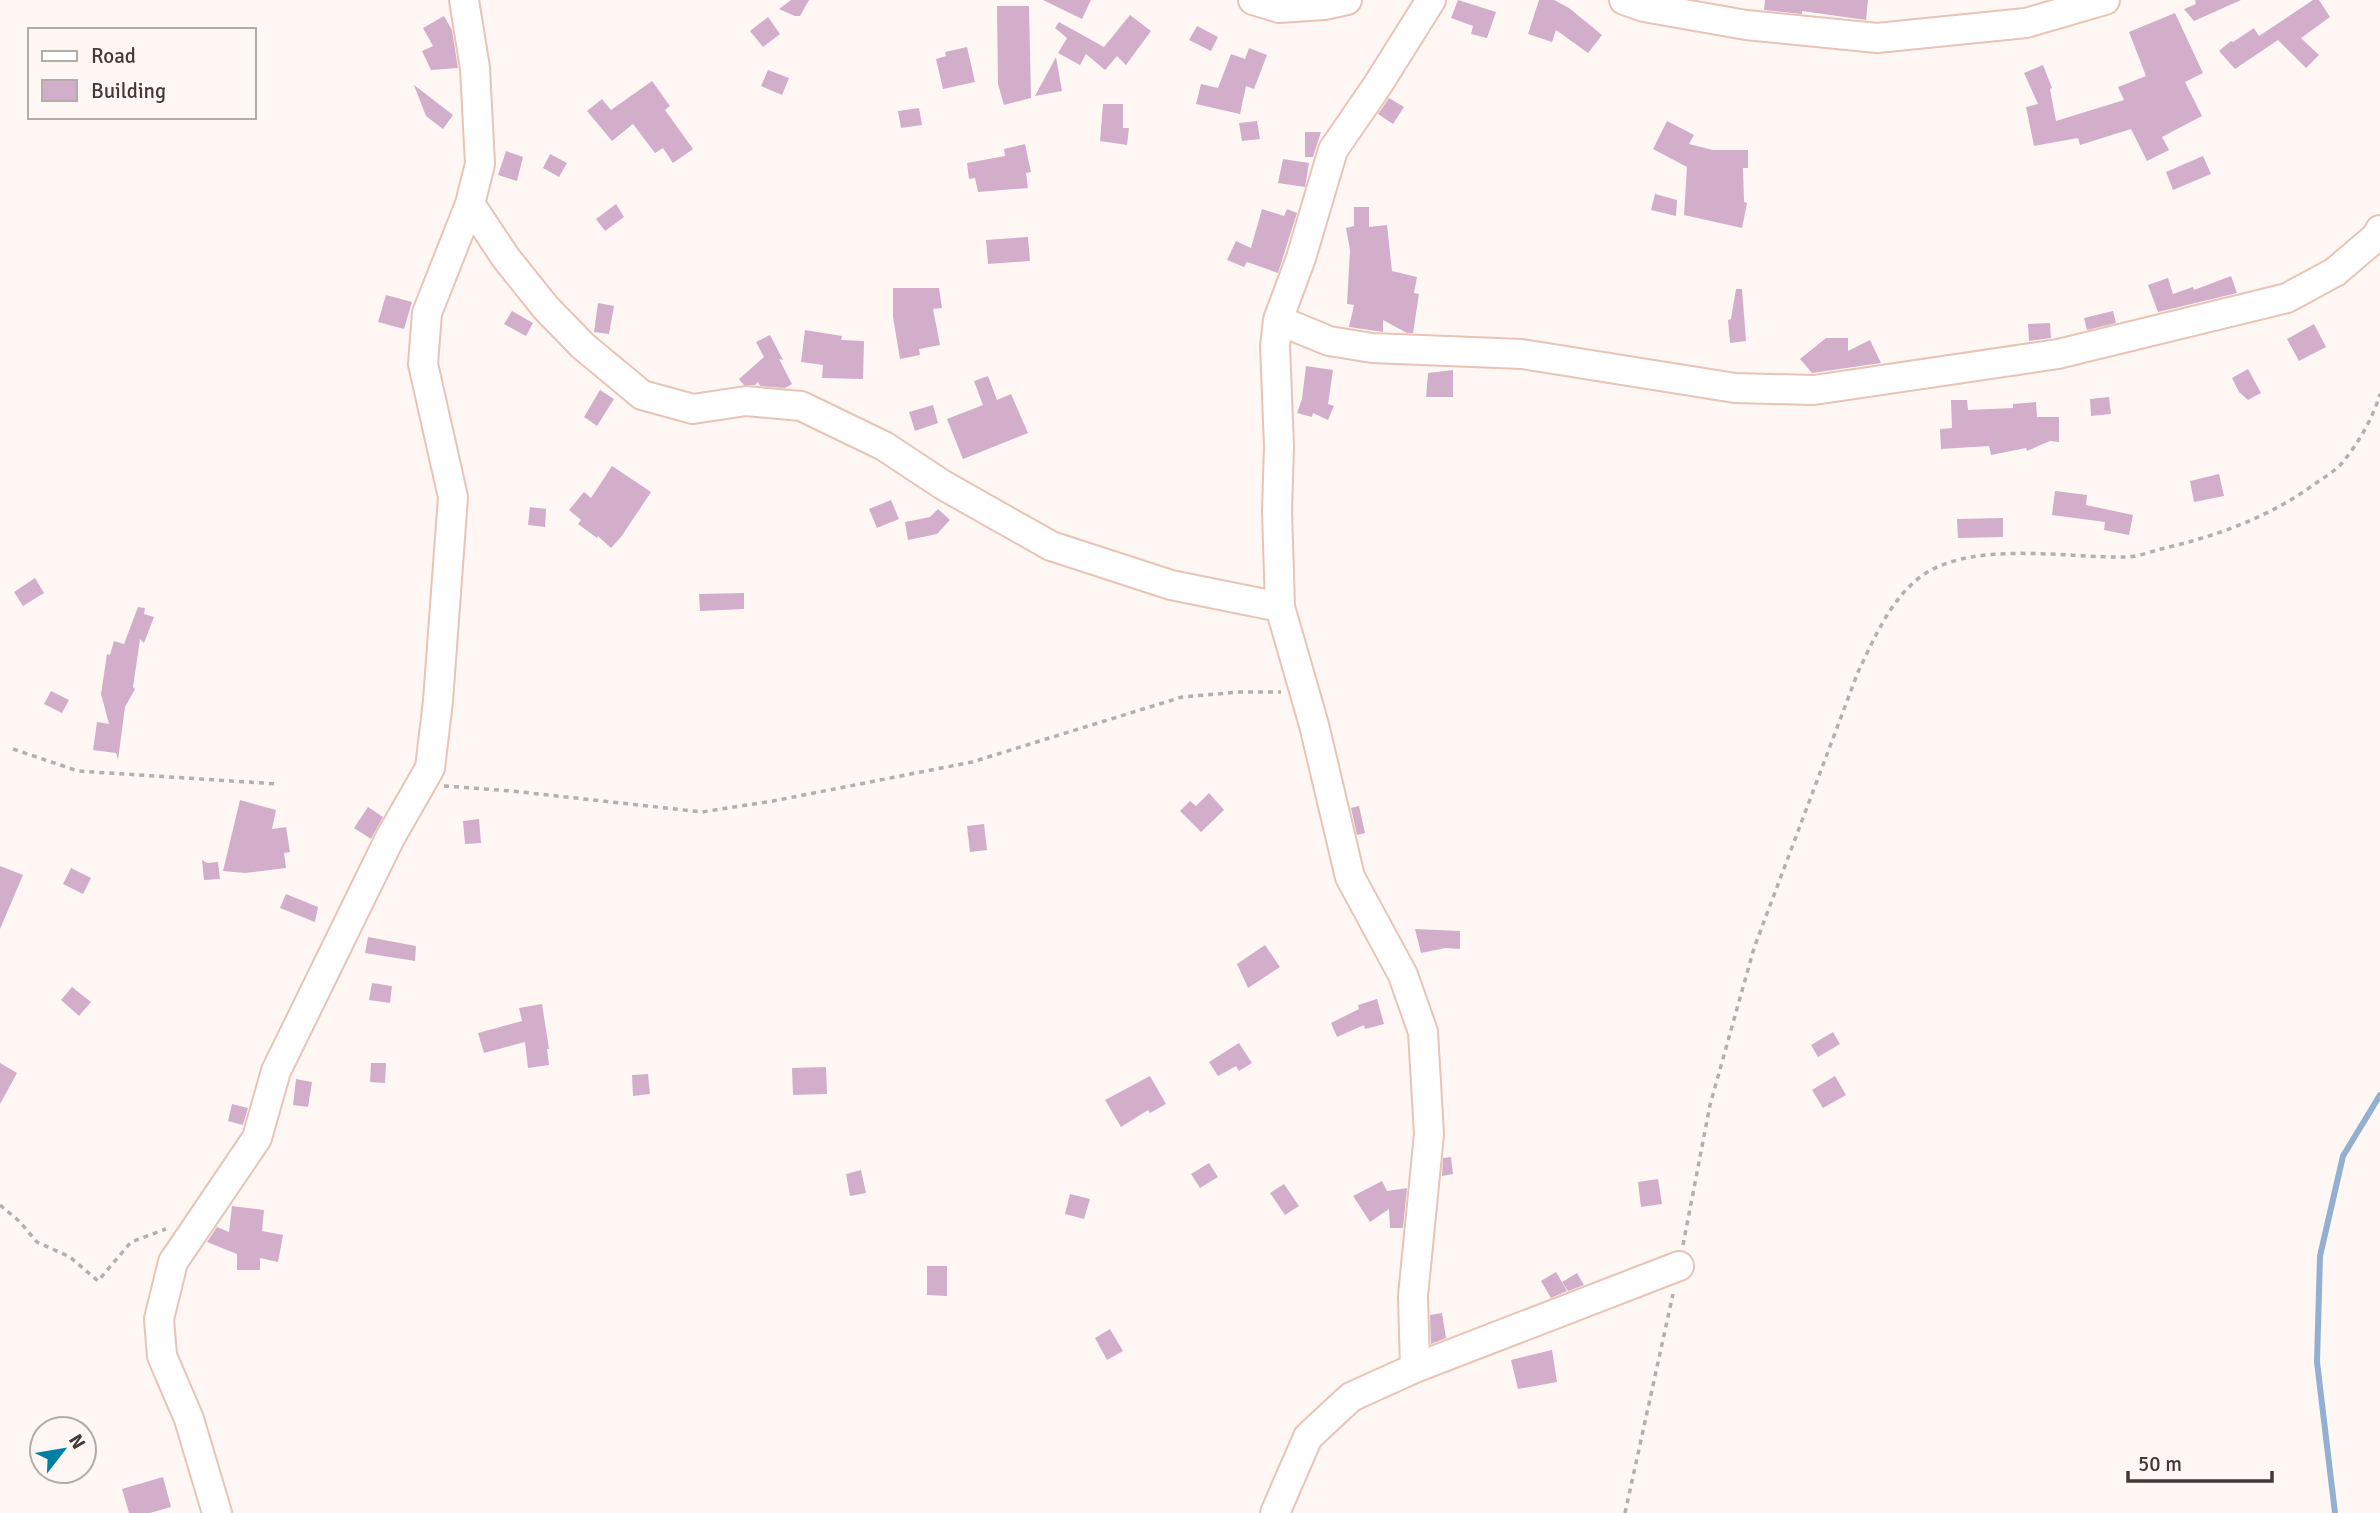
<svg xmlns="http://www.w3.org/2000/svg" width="2380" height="1513" viewBox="0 0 2380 1513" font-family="Signika,sans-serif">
  <rect width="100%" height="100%" fill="#fff7f4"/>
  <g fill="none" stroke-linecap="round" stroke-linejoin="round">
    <!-- stream -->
    <path stroke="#93afd1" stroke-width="6" d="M2335,1513l-18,-151 3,-106 23,-100 37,-61"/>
  </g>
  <!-- building -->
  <path fill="#d2aecb" d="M791,0h18l-9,16h-5l-16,-7z
    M1043,0h48l-9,19z
    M1458,0l38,12 -9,26 -16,-4 2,-8 -22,-8z
    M1539,0h15l15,8 33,27 -14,18 -32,-23 -4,12 -24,-8z
    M1765,0h103l-2,20 -64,-9v3l-38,-4z
    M2195,0h46l-47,21 -10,-12 12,-5z
    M2313,0h6l11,17 -29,21 18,17 -13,13 -28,-28 -43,29 -16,-18 12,-10 2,1 21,-14 5,8z
    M997,6h32l2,92 -27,7 -6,-21z
    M2175,13l28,60 -18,9 17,34 -40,21 7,13 -22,11 -16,-32 -51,16 -2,-7 -44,8 -8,-39 12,-3 -14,-31 19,-8 9,23 -2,1 6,32 68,-21 -6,-13 28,-11 -17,-44z
    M1130,15l21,16 -25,34 -9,-9 -12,14 -19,-16 -6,11 -22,-12 9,-15 -12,-10 4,-6 45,25z
    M444,16l8,14 6,38 -27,2 -9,-19 11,-5 -10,-18z
    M768,17l12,17 -17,13 -13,-16z
    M1197,26l21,11 -7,14 -22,-11z
    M967,47l8,35 -32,7 -7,-30 10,-3 -1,-4z
    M1249,48l18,7 -13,34 -8,-3 -6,28 -44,-10 5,-20 17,4 13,-34 14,5z
    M1056,57l6,34 -27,5z
    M768,70l21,8 -7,17 -21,-9z
    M652,81l18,25 -5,4 28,39 -20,14 -10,-15 -8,5 -22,-29 -21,17 -25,-30 15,-12 9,11z
    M414,85l39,30 -10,14 -17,-13z
    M1389,98l15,9 -11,17 -15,-10z
    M1103,104h20v24h6l-2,17 -27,-4z
    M919,108l3,17 -21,3 -3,-17z
    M1257,121l3,18 -18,2 -3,-18z
    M1667,121l27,14 -5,9 24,6h35v18h-5l1,34 3,1 -5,25 -58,-13 3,-48 -34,-18z
    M1305,132h16l-8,25h-8z
    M1025,144l6,28 -5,1 2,15 -50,4 -3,-14 -6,1 -2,-16 38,-7 -1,-7z
    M506,151l17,6 -6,24 -19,-6z
    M550,154l17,9 -8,14 -16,-9z
    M2203,156l8,18 -38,16 -7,-18z
    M1283,159l26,4 -4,24 -27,-4z
    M1655,194l22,6 -1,16 -25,-6z
    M616,204l8,13 -19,14 -9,-12z
    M1354,207h15v20l18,-2 5,46 25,6 -3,16 5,1 -6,39h-6l-24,-13v12l-34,-5 5,-22 -7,-1 3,-54 -4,-22 8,-2z
    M1262,209l22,7 3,-7 10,4 -19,60 -31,-11 -3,5 -17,-7 9,-19 15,7z
    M1028,237l2,24 -42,3 -2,-24z
    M2231,276l6,17 -79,19 -10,-27 20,-7 5,16 20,-7 1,3z
    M893,288h46l3,20 -9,1 7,36 -21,4 1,6 -20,4 -7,-42z
    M1736,289h6l4,52 -16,2 -2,-23 3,-1z
    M386,295l26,7 -8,27 -26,-7z
    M598,303l16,3 -5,28 -15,-2z
    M512,311l21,12 -7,13 -22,-12z
    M2113,311l3,12 -29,7 -3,-12z
    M2050,323l1,15 -22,3 -1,-17z
    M2314,324l12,23 -27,14 -12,-22z
    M805,330l37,6 -1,4 23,1 -1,38 -41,-1 1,-13 -22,-3z
    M770,335l13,25 -4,-1 13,25 -7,4 -25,-2 -2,-4 -3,3h-11l-5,-6 25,-22 -8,-15z
    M1826,338h22v13l22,-11 11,23 -69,10 -12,-14z
    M1306,366l27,4 -5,34 6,2 -6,14 -15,-7 -1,4 -15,-4 5,-14z
    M2248,369l13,24 -13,7 -9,-8 -7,-14z
    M1453,370v27h-27l2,-24z
    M988,376l9,24 14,-6 17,39 -65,26 -16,-40 36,-14 -9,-24z
    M600,390l14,9 -17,27 -13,-9z
    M2109,397l2,17 -20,2 -1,-17z
    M1951,400h16l1,10 45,-2v-4l23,-2 1,15h22v25l-9,-1 -23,10 -1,-3 -35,7 -2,-9 -48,3 -1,-20 12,-1z
    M933,405l5,18 -23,8 -6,-19z
    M612,466l39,26 -30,45 -10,11 -13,-12 -1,2 -19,-14 3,-4 -12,-10 15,-18 7,6z
    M2219,474l5,22 -30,6 -4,-21z
    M2055,491l32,4 -1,10 47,10 -4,20 -25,-5 1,-8 -53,-7z
    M891,500l8,19 -22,9 -8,-19z
    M530,507l16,2 -1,18 -17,-2z
    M938,509l12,11 -13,14 -29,6 -3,-18 25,-5z
    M2003,518v19l-45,1 -1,-19z
    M35,578l9,15 -21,13 -9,-14z
    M744,593v16l-44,2 -1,-17z
    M138,607l7,1 -1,6 10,3 -10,26 -4,-4 -7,48 2,2 -10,18 -7,53 -2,-7 -23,-3 4,-28 12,2 -8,-30 6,-40 3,1 4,-14 10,3z
    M51,691l18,9 -7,13 -18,-9z
    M1209,793l15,17 -23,22 -21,-21 10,-10 6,5z
    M240,800l36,10 -4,19 14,-2 4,25 -6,1 2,15 -41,5 -22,-2z
    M1359,806l6,27 -8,2 -6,-27z
    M368,807l15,10 -12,22 -17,-11z
    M479,819l2,24 -16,1 -2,-23z
    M984,824l3,26 -17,2 -3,-26z
    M202,860l5,3 11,-1 2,17 -16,1z
    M0,866l23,9 -23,54z
    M71,868l20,10 -8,16 -20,-10z
    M286,894l32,13 -3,15 -35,-14z
    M1415,929l45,2v18l-15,-1 -24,5z
    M368,937l48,9 -1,15 -50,-8z
    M1265,945l15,22 -32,21 -11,-24z
    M372,983l20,3 -2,17 -21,-3z
    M72,987l19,15 -12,14 -18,-16z
    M1377,999l7,25 -19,5 -1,-4 -27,12 -6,-14 28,-14 -1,-4z
    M542,1004l7,45h-2l2,16 -21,3 -3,-26 -41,11 -6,-20 44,-12 -3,-13z
    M1833,1032l7,12 -22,13 -7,-12z
    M1239,1043l13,20 -13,8 -3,-5 -18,10 -9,-14z
    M0,1063l17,10 -17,31z
    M371,1063h15l-1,20 -15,-1z
    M826,1067l1,27 -34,1 -1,-27z
    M648,1074l2,20 -17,2 -1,-21z
    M1150,1076l16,28 -16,9 -2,-3 -27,17 -16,-27z
    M1835,1076l11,19 -23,13 -11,-18z
    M296,1079l16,3 -4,25 -15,-2z
    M232,1104l16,4 -5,17 -15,-4z
    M1451,1157l2,17 -11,2 1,-18z
    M1209,1163l9,14 -18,11 -9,-14z
    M861,1170l5,23 -16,3 -4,-22z
    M1658,1179l4,25 -21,3 -3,-25z
    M1382,1181l5,10 20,-3 -4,40h-13l-1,-19 -19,13 -17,-26z
    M1284,1184l15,22 -14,9 -15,-22z
    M1070,1194l20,5 -6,20 -19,-5z
    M232,1206l32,4 -2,21 21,4 -5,27 -18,-4v12h-23v-16l-30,-12 10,-15 12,5z
    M927,1266h20v30l-20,-1z
    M1556,1272l11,19 -16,7 -10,-17z
    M1577,1273l7,12 -16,6 -6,-9z
    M1442,1313l4,25 -15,6 -1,-29z
    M1110,1329l13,22 -16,9 -12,-22z
    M1552,1350l5,32 -39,7 -7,-29z
    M163,1477l8,30 -21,6h-21l-7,-24z"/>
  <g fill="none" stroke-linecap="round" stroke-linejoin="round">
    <defs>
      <path id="minor" d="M1253,0l26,8 45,-3 23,-5
        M1624,0l20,7 102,18 131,13 149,-15 79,-23
        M470,204l36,54 40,50 37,38 59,49 51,14 53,-8 55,5 83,40 59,39 108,61 120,39 109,22
        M1278,320l51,21 43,7 150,6 213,34 79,2 244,-36 229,-56 48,-26 41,-35 4,-7
        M1415,1368l-2,-72 16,-162 -6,-102 -20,-57 -53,-98 -36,-152 -34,-118 -3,-96 2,-65 -4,-100 3,-26 23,-62 32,-108 44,-64 54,-86
        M217,1513l-28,-94 -27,-63 -3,-37 14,-57 84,-124 19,-67 114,-233 40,-70 8,-67 15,-204 -30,-133 4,-51 43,-109 10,-40 -5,-96 -11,-68
        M1275,1513l33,-76 43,-40 64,-29 264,-102"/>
    </defs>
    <!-- minor casing -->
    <use href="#minor" stroke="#e8c3b6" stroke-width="32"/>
    <!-- path -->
    <path stroke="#b8aeaa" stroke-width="3.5" stroke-dasharray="5 5" stroke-linecap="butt" d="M13,749l65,22 200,13
      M444,786l68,5 190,21 71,-11 199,-39 210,-65 58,-5h41
      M0,1205l19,16 18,21 33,15 28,24 33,-39 35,-13
      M1683,1245l27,-140 44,-157 104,-276c17,-35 34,-77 68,-99 52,-32 140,-15 199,-16 12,0 25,-5 36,-8 56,-13 109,-32 155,-66 9,-6 19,-12 26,-20 16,-19 31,-45 38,-69
      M1625,1513l48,-219"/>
    <!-- minor -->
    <use href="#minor" stroke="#fff" stroke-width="28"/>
  </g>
  <!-- legend -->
  <rect x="28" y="28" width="228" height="91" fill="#fff7f4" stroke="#b5aba7" stroke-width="2"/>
  <rect x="42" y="51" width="35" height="10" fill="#ffffff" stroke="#b5aba7" stroke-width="2"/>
  <text x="91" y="63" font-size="21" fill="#463833">Road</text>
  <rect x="42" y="80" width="35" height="21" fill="#d2aecb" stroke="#b5aba7" stroke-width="2"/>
  <text x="91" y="98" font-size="21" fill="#463833">Building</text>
  <!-- north arrow -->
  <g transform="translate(63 1450) rotate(59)"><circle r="33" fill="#fff7f4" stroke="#b5aba7" stroke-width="2"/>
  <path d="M0-5L12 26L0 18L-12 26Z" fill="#0080a5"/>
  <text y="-10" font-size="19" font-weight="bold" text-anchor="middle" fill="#463833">N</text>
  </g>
  <!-- scale -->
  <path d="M2128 1471v10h144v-10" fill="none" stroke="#463833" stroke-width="3.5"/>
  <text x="2138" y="1471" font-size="21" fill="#463833" stroke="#fff7f4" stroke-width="5" paint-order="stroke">50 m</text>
</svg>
